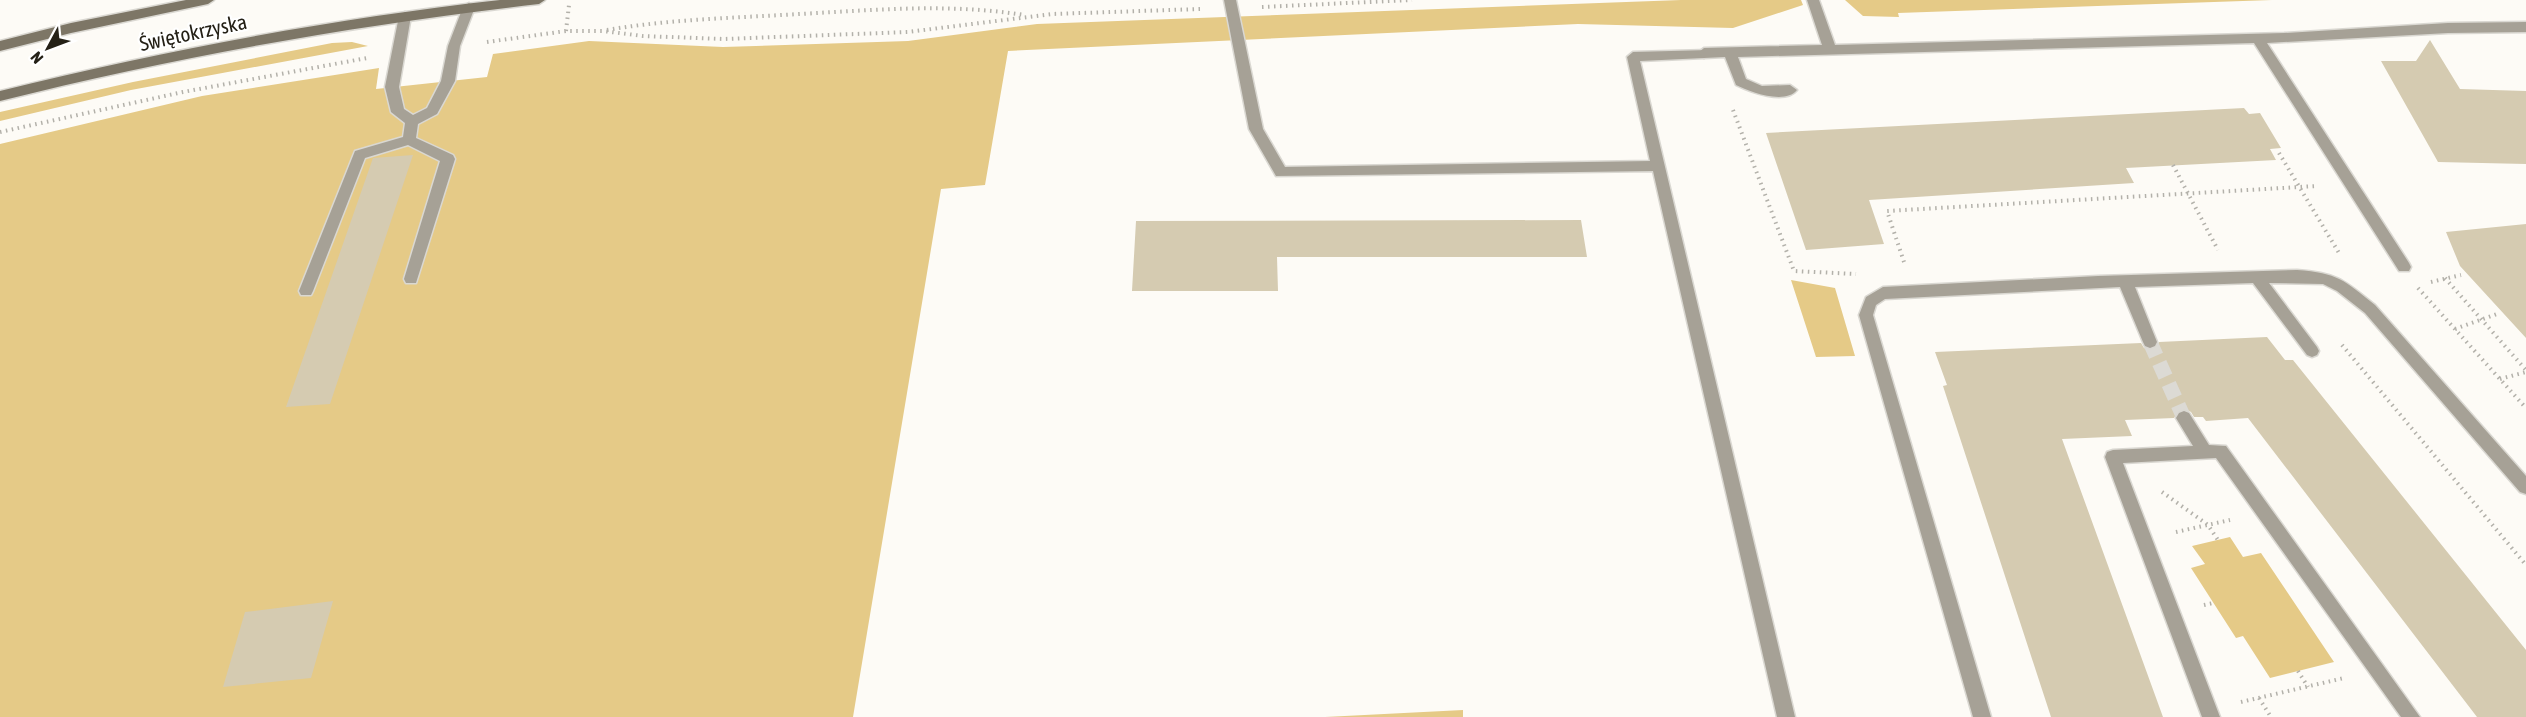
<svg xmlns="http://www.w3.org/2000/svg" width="2526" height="717" viewBox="0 0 2526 717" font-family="'Asap Condensed',sans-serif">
  <rect width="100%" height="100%" fill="#fdfbf6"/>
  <!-- green -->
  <path fill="#e5ca87" d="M1681,0h120l2,5 -70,23 -155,-4 -570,27 -23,134 -44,4 -88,528h-853v-573l202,-48 177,-28 -3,21 111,-12 6,-23 96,-13 134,6 185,-6 129,-17z
    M1845,0h427l-374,13 1,4 -36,-1z
    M352,42l16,4 -237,44 -131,31v-9l133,-30 199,-39z
    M1791,280l44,8 20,68 -39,1z
    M2230,537l13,20 18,-4 73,109 -64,16 -27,-42 -7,2 -45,-70 14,-4 -13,-18z
    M1463,710v7h-138z"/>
  <!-- building -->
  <path fill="#d5cbb1" d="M2430,40l30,49 66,2v73l-88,-2 -57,-101h35z
    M2244,108l5,6 11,-1 21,35 -11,1 6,11 -150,8 8,15 -265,17 15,44 -78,6 -40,-117z
    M413,155l-83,249 -44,3 87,-249z
    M1581,220l6,37h-310l1,34h-146l4,-70z
    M2526,224v114l-66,-72 -14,-34z
    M2267,337l18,23h8l233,290v67h-49l-229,-299 -42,3 -3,-4h-9l-3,-5 -6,-3 -7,2 -4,7 -49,2 7,16 -70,3 101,278h-112l-108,-331 4,-1 -12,-33 206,-9 3,5 7,2 6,-3 2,-5z
    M333,601l-22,77 -88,9 22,-75z"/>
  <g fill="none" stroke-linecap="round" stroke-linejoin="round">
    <!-- street-tunnel -->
    <path stroke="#dcdad4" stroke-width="15" stroke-dasharray="15 8" stroke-linecap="butt" d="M2150,342l34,76"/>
    <defs>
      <path id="lane" d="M1224,0h12l27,129 22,38 365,-6 -23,-104 6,-5 76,-2 1,3 -6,5 -64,3 155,656h-18l-124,-546 -377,5 -27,-47z
        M469,3l6,4 -15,39 -5,35 -18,33 -19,10 -2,14 37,17 2,4 -39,124h-10l-2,-4 36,-118 -32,-16 -43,13 -52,133 -2,4h-10l-2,-4 56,-140 48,-14 2,-14 -14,-11 -6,-25 14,-71 6,-4 6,4 -12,71 5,22 9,6 14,-7 14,-27 7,-35 15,-39z"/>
      <path id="street" d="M1807,0h12l16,45 449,-12 164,-10 78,-1v10l-78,1 -181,10 142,220 2,4 -2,4h-10l-145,-228 -516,14 8,22 16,7 28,-1 7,5c-12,15 -47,2 -61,-5l-11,-28 -21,1 -6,-5 6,-5 118,-3z
        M2297,270c41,3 47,10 78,35l151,171v18l-6,-2 -155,-179 -28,-22 -14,-7 -54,-1 48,64 2,4 -2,4 -5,2 -5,-2 -54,-72 -118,4 22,55 -2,4 -5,2 -5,-2 -2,-4 -23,-55 -235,12 -9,6 -3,10 118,402h-18l-114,-402 7,-18 17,-10 215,-11z
        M2184,411l5,2 20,32 17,1 194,271h-19l-185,-259 -93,5 97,254h-18l-97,-260 2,-5 6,-2 80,-4 -17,-28 3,-5z"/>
      <path id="secondary" d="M186,0h28l-6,4 -137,29 -71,18v-10l71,-18z
        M500,0h45l-6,4c-182,21 -361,52 -539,97v-10c165,-41 331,-72 500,-91z"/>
    </defs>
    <!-- lane casing -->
    <use href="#lane" stroke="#dad8d2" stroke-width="3"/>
    <!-- street casing -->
    <use href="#street" stroke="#dad8d2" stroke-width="3"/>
    <!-- secondary casing -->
    <use href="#secondary" stroke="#dad8d2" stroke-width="3"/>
    <!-- path -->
    <path stroke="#b3b1aa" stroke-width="4" stroke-dasharray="1.5 4.5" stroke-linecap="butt" d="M1262,7l150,-7
      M607,30c64,-11 128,-12 192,-16 76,-4 150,-11 225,1
      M566,31l3,-26
      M487,42l79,-11h37l40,5 81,3 184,-7 144,-18 148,-5
      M1733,110l61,161 62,3
      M0,132l183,-40 184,-34
      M2279,153l60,100
      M2173,165l45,85
      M1904,262l-17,-51 430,-25
      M2445,278l81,92
      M2431,282l30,-7
      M2418,288l108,120
      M2455,329l42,-15
      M2342,345l184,220
      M2500,379l26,-7
      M2162,492l46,33 10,15
      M2176,532l54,-12
      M2204,605l9,-2
      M2298,671l10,16
      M2259,698l12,19
      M2241,702l103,-24"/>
    <!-- lane -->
    <use href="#lane" fill="#a6a196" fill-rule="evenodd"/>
    <!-- street -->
    <use href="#street" fill="#a6a196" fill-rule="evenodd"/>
    <!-- secondary -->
    <use href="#secondary" fill="#7d7666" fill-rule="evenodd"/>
  </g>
  <g text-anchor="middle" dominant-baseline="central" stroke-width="4.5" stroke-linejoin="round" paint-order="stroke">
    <!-- street labels -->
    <g font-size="21" fill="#242016" stroke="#fff">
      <text transform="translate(193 32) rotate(-12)">Świętokrzyska</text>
    </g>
  </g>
  <!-- north arrow -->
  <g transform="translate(48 48) rotate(229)" stroke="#ffffff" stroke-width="4.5" paint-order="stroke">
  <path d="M0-4.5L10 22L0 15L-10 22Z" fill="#242016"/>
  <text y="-9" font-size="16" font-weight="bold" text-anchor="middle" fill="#242016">N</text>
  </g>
</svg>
